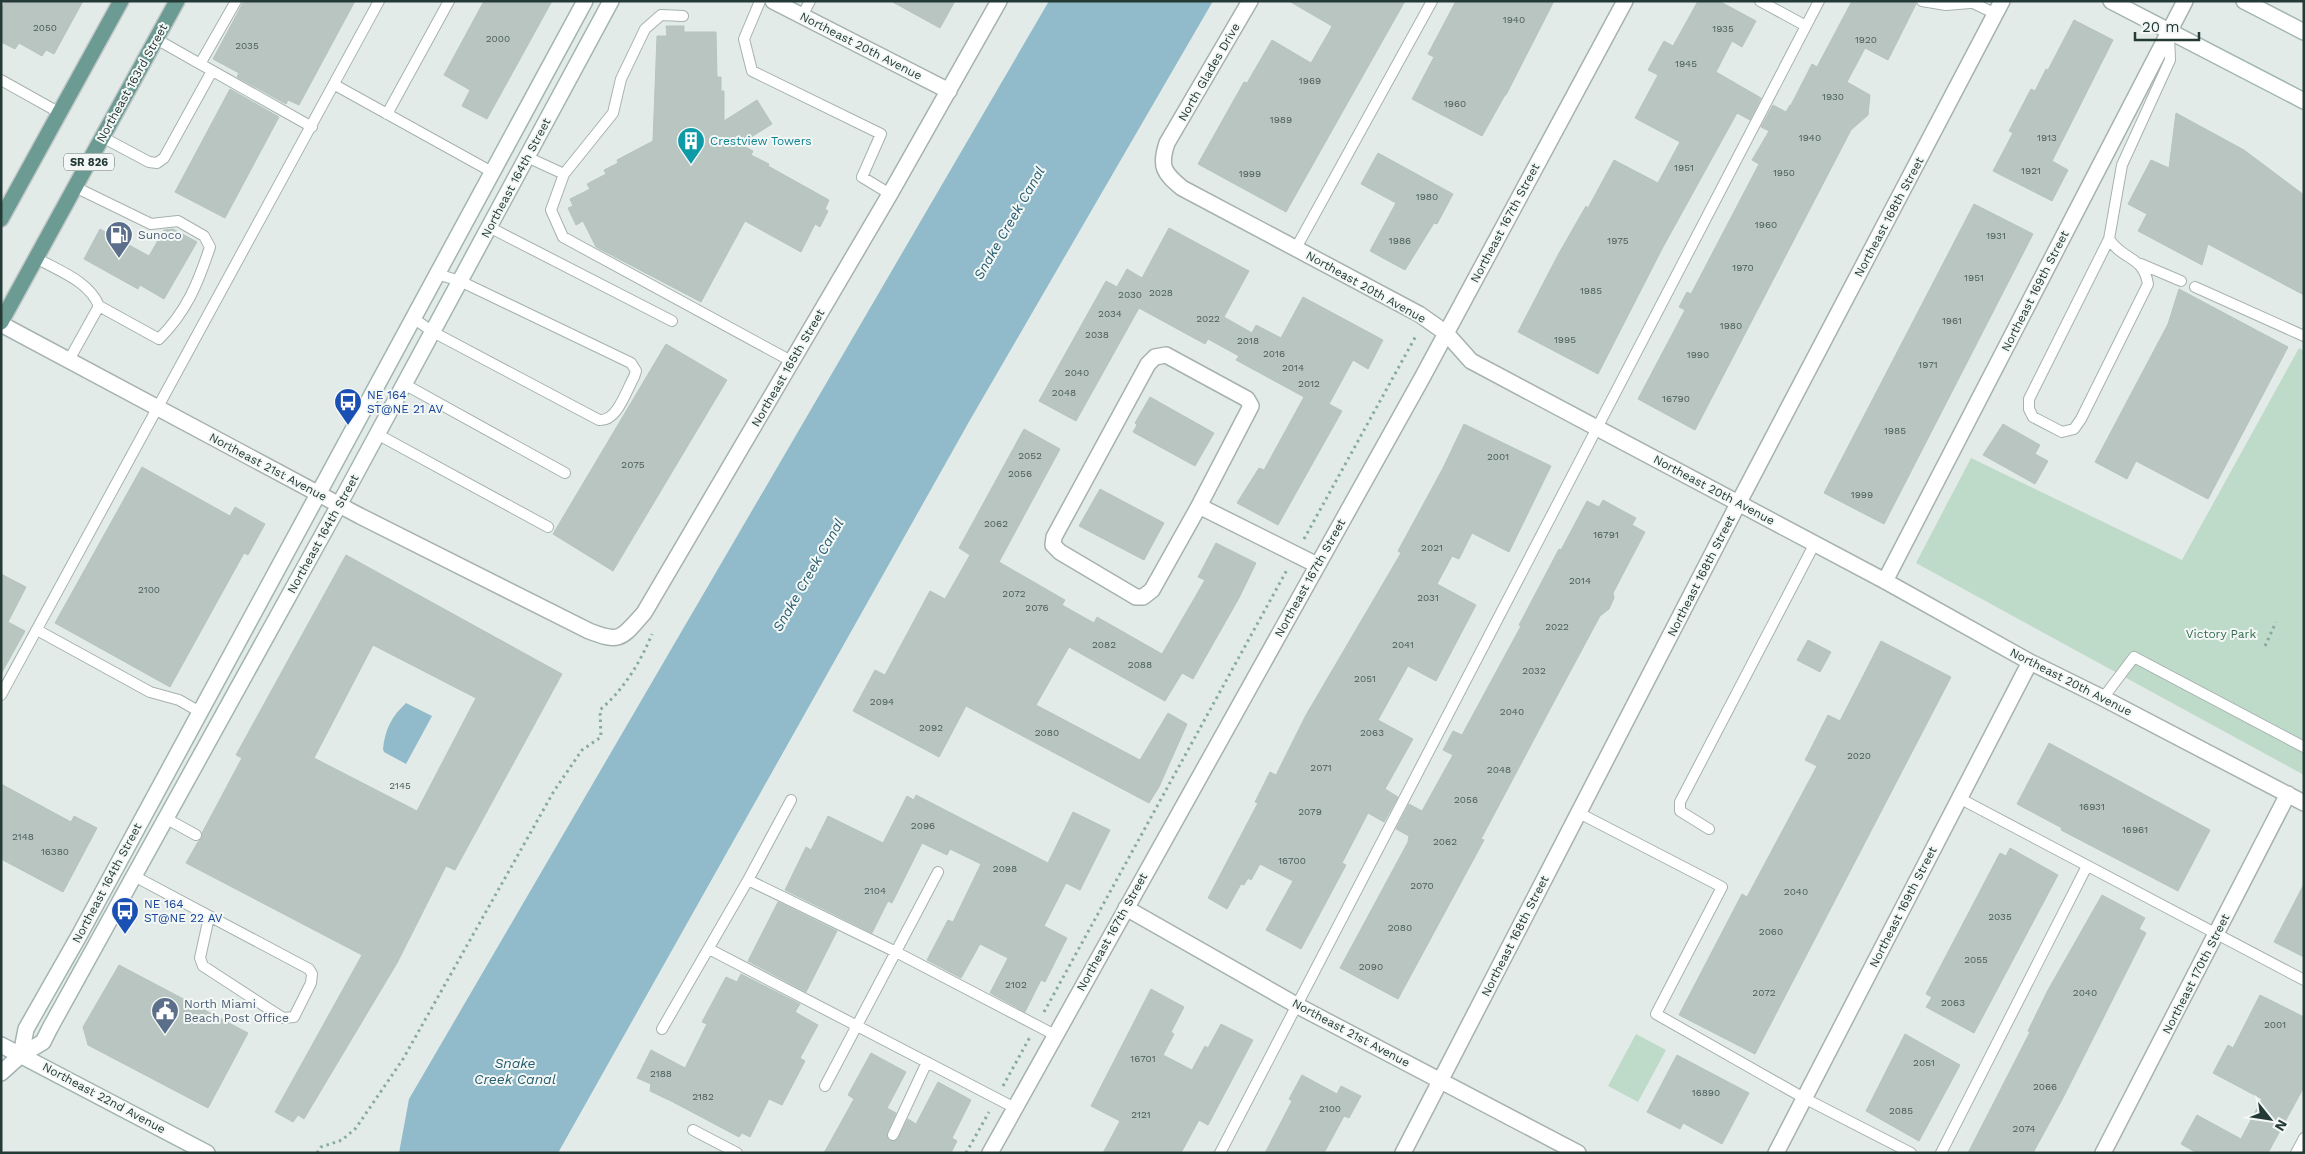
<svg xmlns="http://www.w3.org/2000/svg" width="2305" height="1154" viewBox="0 0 2305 1154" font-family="'Work Sans',sans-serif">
  <rect width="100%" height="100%" fill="#e3ebe8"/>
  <!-- green -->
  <path fill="#bedac8" d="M2299,348l5,3v424l-388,-212 55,-105 211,102z
    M1636,1034l30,16 -28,52 -30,-16z"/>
  <!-- water -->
  <path fill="#91bbca" d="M1049,1h164l-243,419 -412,733h-159l10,-54z
    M406,703l26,13 -26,48 -22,-12 -1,-3c2,-20 9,-33 23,-46z"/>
  <!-- building -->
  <path fill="#b8c5c1" stroke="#b6c4bf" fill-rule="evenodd" d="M5,1h78l-29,53 -8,-4 -4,6 -23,-13 -4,6 -14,-7v-33z
    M244,1h111l-56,104 -11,-5 -2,4 -49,-27 2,-4 -26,-14z
    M484,1h68l-65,118 -25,-13 8,-16 -26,-15z
    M891,1h64l-15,27z
    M1289,1h116l-119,211 -88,-48 46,-82 3,1 25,-43 39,23 18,-31 3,-6z
    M1456,1h98l-48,94h-1l-23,41 -70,-37 22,-42 -6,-3z
    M1698,1h21l37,20 -14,26 -10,-6 -16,31 45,26 -11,22 -13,-7 -74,134 -65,127 -80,-42 40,-77 28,-49 2,2 26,-48 44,23 22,-41 -45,-24 23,-43 -10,-5 16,-29 9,5z
    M1852,1h63l1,3 -28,56 -23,-12 -18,34 23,13 -2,20 -17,15 -156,300 -57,-31 47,-89 -6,-3 8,-15 4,2 68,-130 -7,-4 17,-29 -8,-4 12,-22 13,7 4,-7h1l21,-41 5,3z
    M2074,20l39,20 -61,121 16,9 -16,31 -59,-30 20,-38 -4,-2 22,-42 4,2 11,-22 2,1z
    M666,26h18v6h32l1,45h4v14h3v30l33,-21 15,24 -32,20 13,7 -2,4 18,9 -1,2 61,34 -4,9 3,2 -8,16 -5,-3 -14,28 -56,-31 -44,81 -105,-55 -13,-26 -7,4 -8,-17 5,-2 -3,-7 20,-10 -3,-5 19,-10 -2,-4 14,-7 -1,-3 36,-19 4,-105h10z
    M230,89l49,28 -54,101 -50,-26z
    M2176,113l68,37 60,45v100l-96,-51 -6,21 -64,-34 9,-17 -19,-10 23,-44 18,8z
    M1378,153l75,41 -16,30 -3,-1 -29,47 -35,-19 26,-48 -35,-19z
    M1974,204l59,30 -149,290 -60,-31z
    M1169,228l80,43 -25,46 28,16 4,-8 25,13 22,-41 80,43 -15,29 -15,-9 -24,44 13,7 -64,114 -41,-22 22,-35 5,2 40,-73 -68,-37 3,-4 -31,-17 -3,5 -66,-36 -63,113 -37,-20 67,-120 11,6 10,-18 15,9z
    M100,229l49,27 15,-26 9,-1 24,13 -33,57 -24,-14 -2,4 -54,-30z
    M2179,289l109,58 -80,152 -72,-38 -9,18 -32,-17 73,-138z
    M666,344l61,36 -114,191 -60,-37z
    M1150,397l64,36 -19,33 -62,-34 4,-7 -2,-2z
    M1464,424l87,42 -42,86 -37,-19 -13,26 -7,-3 -15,28 39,21 -40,76 -28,-15 -30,54 35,19 -28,50 13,8 -14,25 -16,-9 -26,50 4,2 -45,84 -35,-19 27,-49 -33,-17 -9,16 -3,-2 -4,7 -3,-1 -14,25 -19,-11 50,-95 -3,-1 15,-30 6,3 30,-60 95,-162 -3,-2 45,-83z
    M2003,424l37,21 -5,9 13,7 -13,23 -52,-29z
    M1024,429l36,20 -61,113 66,38 -3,5 32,18 3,-6 65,37 43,-74 -7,-3 18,-34 40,20 -17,35 -46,81 -11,-6 -17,28 -96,-54 -33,58 104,55 28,-47 19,11 -28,63 -10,16 -183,-97 -27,51 -86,-46 22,-41 10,5 45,-84 15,8 25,-44 -11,-7z
    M142,467l88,49 5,-9 30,17 -17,31 -4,-2 -74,134 -115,-64z
    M1100,489l64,34 -20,37 -65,-34z
    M1603,500l33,18 -4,7 13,7 -32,61 1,5 -5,11 -9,7 -51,95 -68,128 3,1 -86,159 -58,-31 68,-126 1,-6 -13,-7 13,-25 13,7 31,-56 -10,-5 10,-19 9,4 59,-109 -2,-1 40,-76 2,1 26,-49 12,6z
    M346,555l216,119 -107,196 -9,-4 -49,97 -93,156 -6,-4 -5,7 -18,-10 87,-157 -176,-92 12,-21 4,-4v-5l40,-75 -6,-3zM373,645l103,53 -59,113 -103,-53z
    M1,574l25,13 -18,35 17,9 -24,43z
    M1808,640l23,12 -11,20 -23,-12z
    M1881,641l70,36 -196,377 -76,-39 63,-121 5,3 70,-131 -12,-6 23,-45 12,6z
    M2049,743l161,87 -32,61 -117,-61 1,-2 -45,-24z
    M1,784l70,38 3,-6 23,12 -34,64 -62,-33z
    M916,795l132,68 25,-51 37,18 -30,60 -14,-7 -22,43 23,12 -22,44 -4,-2 -16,32 -35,-19 18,-35 -28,-14 -19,34 -34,-18 21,-40 5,2 28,-58 -31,-15 -3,6 -25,-12 -30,60 -4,-2 -16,32 -87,-43 21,-43 5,3 17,-34 55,27 24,-47 7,4z
    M2010,848l48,27 -84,158 -48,-26 6,-10 -6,-3 74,-141 6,3z
    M2304,884v73l-30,-15z
    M2102,895l43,23 -6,11 7,4 -82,163 -31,57h-65l62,-121 -2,-1 20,-41z
    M778,902l59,29 -31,61 -58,-31z
    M119,965l129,68 -40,75 -120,-63 -5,-18z
    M741,974l59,30 -5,8 23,13 -18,33 5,3 -23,44 -13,-6 -19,38 -8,-4 -3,4 -66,-35 -23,-11 1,-7 -14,-6 14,-28 34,18 22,-44 -5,-2 24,-45 11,5z
    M1151,989l33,18 -13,25 3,2 -11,21 29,15 13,-24 3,2 13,-24 32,16 -45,85 -9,-5 -18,33h-78l17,-32 -29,-15z
    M2260,995l44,22v70l-36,66h-71l-16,-9 16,-29 44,24 21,-40 -49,-26 15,-28 5,3z
    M1905,1034l55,31 -41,76 -53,-30z
    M871,1053l35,19 -19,36 9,5 -9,20 3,8 7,-1 11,-21 8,5 22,-42 33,18 -19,38 5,3 -6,12h-127l30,-54 -6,-4z
    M1677,1055l72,38 -27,51 -39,-21 -3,6 -33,-17z
    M1302,1075l35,19 4,-8 20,10 -12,22 -5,-2 -20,37h-59l27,-52 -3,-2z"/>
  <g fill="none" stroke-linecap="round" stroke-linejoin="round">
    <defs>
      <path id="lane" d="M760,1l-16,38 8,32 129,63 -19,43 28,17
        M1760,1l46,25
        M1922,1l24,4 24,-2
        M1969,1l27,13
        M683,16l-22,-1 -16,14 -24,50 -8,34 -49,61 -13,36 12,27 228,124
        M802,16l8,-15
        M156,39l156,88
        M200,64l36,-63
        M1,80l59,33
        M335,85l157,87
        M387,114l62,-113
        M102,137l47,25 8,1 7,-5 48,-87
        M527,157l37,17
        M489,227l183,94
        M2109,239c14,22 34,16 39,45l-67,135 -7,10 -12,3 -29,-15 -4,-8v-10l80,-160 13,-74 48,-105 -1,-25
        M1296,248l136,-247
        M36,258c23,13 53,23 63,48l60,33c28,-28 39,-56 51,-92l-6,-11 -26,-15 -27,3 -76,-37
        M2141,264l40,17
        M2195,287l109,49
        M413,318l20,14 166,88c18,2 27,-29 35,-43l2,-6 -5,-8 -171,-82 -23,-7
        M69,360l30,-54
        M404,384l161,89
        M377,434l171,93
        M37,630l113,62 29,8 21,12
        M1,695l378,-694
        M2103,698l31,-41 170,90
        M1959,798l345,182
        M1579,813l143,74 -66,127 148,84 107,55
        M167,819l29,16
        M1709,829l-29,-18v-9l135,-259
        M134,876l175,93 3,5 -1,9 -17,34 -11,1 -80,-52 -3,-8 9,-41
        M748,880l148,72 159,83
        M709,949l306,159
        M662,1029l86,-149 43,-80
        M825,1086l113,-214
        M693,1130l44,23
        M893,1135l34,-73
        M1220,1153l599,-1152
        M1941,1153l146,-287
        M2296,1153l8,-15"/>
      <path id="street" d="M773,1l176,90
        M1250,1l-83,142c-8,24 -3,30 15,45l237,126 27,19 25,28 414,220 145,81 73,36 201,105
        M1,324l359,192 229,115c33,13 33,6 55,-18l246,-419 109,-193
        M1166,355l81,44 4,7 -52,100 -47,84 -9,7h-7l-76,-45 -7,-7 1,-8 94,-173 7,-7z
        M1199,506l118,59
        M1885,581l300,-580
        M1126,908l172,98 280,147
        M1,1073l20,-18
        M990,1153l432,-775 203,-377
        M1403,1153l336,-651 263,-501
        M1776,1153l254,-491
        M2103,1153l185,-359"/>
      <path id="secondary" d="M2111,1l193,100
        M2244,1l60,31
        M1,1045l206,108
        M21,1055l22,-13 7,-14 289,-523 272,-504
        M21,1055l5,-26 54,-95 505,-933"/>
      <path id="primary" d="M1,219l120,-218
        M1,322l176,-321"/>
    </defs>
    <!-- lane casing -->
    <use href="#lane" stroke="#a6b2af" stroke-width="12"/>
    <!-- street casing -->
    <use href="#street" stroke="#a6b2af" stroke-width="18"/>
    <!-- secondary casing -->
    <use href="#secondary" stroke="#a2b5b1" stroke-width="18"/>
    <!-- primary casing -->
    <use href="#primary" stroke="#c2c8c7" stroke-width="18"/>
    <!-- path -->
    <path stroke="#87aba3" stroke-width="3" stroke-dasharray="2.5 4" stroke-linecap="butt" d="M1304,539l113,-205
      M2265,646l11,-24
      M1044,1012l244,-444
      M1003,1086l27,-49
      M317,1153l4,-6 21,-7 14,-12 47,-69 151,-268 28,-41 19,-13 -1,-27c24,-21 40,-47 52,-76
      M966,1153l23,-41"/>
    <!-- lane -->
    <use href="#lane" stroke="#fff" stroke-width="10"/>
    <!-- street -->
    <use href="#street" stroke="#fff" stroke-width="15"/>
    <!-- secondary -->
    <use href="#secondary" stroke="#fff" stroke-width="15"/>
    <!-- primary -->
    <use href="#primary" stroke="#6c9b94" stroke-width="15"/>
  </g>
  <!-- icons -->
  <defs>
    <symbol id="building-pin" viewBox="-11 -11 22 30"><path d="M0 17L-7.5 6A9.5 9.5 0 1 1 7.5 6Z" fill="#0f9aa8" stroke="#f3f8f6"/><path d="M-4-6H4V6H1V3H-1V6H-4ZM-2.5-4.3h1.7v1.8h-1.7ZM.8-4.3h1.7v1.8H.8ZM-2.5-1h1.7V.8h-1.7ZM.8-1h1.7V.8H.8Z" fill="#fff"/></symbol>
    <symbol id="fuel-pin" viewBox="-11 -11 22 30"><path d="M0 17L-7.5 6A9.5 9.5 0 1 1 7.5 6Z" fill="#5c6f8a" stroke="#f3f8f6"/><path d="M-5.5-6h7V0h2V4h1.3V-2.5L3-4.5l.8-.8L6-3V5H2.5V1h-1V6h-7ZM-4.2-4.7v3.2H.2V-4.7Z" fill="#fff"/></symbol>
    <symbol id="bus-pin" viewBox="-11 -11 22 30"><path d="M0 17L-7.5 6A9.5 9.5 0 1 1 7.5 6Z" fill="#1a4fb4" stroke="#f3f8f6"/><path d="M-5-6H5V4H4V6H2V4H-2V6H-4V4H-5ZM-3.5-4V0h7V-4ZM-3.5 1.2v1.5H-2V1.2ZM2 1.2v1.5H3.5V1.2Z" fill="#fff"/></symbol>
    <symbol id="civic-pin" viewBox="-11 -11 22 30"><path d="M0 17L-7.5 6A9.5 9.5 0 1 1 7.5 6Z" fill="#5c6f8a" stroke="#f3f8f6"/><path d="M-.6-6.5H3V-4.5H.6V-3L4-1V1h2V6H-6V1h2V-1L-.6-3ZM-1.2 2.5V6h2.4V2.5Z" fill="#fff"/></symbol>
  </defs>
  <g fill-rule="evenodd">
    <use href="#building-pin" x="675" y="125" width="32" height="43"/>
    <use href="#fuel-pin" x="103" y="219" width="32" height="43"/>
    <use href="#bus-pin" x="332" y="386" width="32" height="43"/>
    <use href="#bus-pin" x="109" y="895" width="32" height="43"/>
    <use href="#civic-pin" x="149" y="995" width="32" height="43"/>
  </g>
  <g text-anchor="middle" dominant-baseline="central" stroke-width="4" stroke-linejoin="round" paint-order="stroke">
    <!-- number labels -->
    <g font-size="10" fill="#495d59">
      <text x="1514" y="19">1940</text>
      <text x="45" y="27">2050</text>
      <text x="1723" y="28">1935</text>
      <text x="498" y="38">2000</text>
      <text x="1866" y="39">1920</text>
      <text x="247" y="45">2035</text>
      <text x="1686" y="63">1945</text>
      <text x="1310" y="80">1969</text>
      <text x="1833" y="96">1930</text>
      <text x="1455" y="103">1960</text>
      <text x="1281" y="119">1989</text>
      <text x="1810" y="137">1940</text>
      <text x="2047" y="137">1913</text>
      <text x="1684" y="167">1951</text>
      <text x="2031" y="170">1921</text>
      <text x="1784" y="172">1950</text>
      <text x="1250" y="173">1999</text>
      <text x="1427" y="196">1980</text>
      <text x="1766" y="224">1960</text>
      <text x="1996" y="235">1931</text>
      <text x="1400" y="240">1986</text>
      <text x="1618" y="240">1975</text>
      <text x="1743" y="267">1970</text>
      <text x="1974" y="277">1951</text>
      <text x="1591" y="290">1985</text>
      <text x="1161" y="292">2028</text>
      <text x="1130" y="294">2030</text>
      <text x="1110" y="313">2034</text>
      <text x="1208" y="318">2022</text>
      <text x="1952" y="320">1961</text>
      <text x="1731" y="325">1980</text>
      <text x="1097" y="334">2038</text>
      <text x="1565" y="339">1995</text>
      <text x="1248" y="340">2018</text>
      <text x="1274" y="353">2016</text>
      <text x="1698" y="354">1990</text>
      <text x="1928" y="364">1971</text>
      <text x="1293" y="367">2014</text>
      <text x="1077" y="372">2040</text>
      <text x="1309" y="383">2012</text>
      <text x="1064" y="392">2048</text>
      <text x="1676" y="398">16790</text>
      <text x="1895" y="430">1985</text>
      <text x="1030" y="455">2052</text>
      <text x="1498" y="456">2001</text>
      <text x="633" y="464">2075</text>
      <text x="1020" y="473">2056</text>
      <text x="1862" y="494">1999</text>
      <text x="996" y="523">2062</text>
      <text x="1606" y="534">16791</text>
      <text x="1432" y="547">2021</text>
      <text x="1580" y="580">2014</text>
      <text x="149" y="589">2100</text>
      <text x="1014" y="593">2072</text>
      <text x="1428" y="597">2031</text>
      <text x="1037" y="607">2076</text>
      <text x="1557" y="626">2022</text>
      <text x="1104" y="644">2082</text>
      <text x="1403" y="644">2041</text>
      <text x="1140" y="664">2088</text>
      <text x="1534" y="670">2032</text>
      <text x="1365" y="678">2051</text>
      <text x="882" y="701">2094</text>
      <text x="1512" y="711">2040</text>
      <text x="931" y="727">2092</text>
      <text x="1047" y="732">2080</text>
      <text x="1372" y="732">2063</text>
      <text x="1859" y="755">2020</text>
      <text x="1321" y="767">2071</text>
      <text x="1499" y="769">2048</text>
      <text x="400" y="785">2145</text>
      <text x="1466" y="799">2056</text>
      <text x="2092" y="806">16931</text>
      <text x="1310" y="811">2079</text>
      <text x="923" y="825">2096</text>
      <text x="2135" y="829">16961</text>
      <text x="23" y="836">2148</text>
      <text x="1445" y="841">2062</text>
      <text x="55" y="851">16380</text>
      <text x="1292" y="860">16700</text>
      <text x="1005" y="868">2098</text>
      <text x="1422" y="885">2070</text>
      <text x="875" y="890">2104</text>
      <text x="1796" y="891">2040</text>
      <text x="2000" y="916">2035</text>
      <text x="1400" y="927">2080</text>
      <text x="1771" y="931">2060</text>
      <text x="1976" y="959">2055</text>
      <text x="1371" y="966">2090</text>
      <text x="1016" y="984">2102</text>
      <text x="1764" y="992">2072</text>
      <text x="2085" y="992">2040</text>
      <text x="1953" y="1002">2063</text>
      <text x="2275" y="1024">2001</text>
      <text x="1143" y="1058">16701</text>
      <text x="1924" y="1062">2051</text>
      <text x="661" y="1073">2188</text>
      <text x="2045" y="1086">2066</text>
      <text x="1706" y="1092">16890</text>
      <text x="703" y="1096">2182</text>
      <text x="1330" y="1108">2100</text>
      <text x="1901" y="1110">2085</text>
      <text x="1141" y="1114">2121</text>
      <text x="2024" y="1128">2074</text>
    </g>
    <!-- shield labels -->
    <rect fill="#f3f8f6" stroke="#627370" stroke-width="1" x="64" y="153.5" width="50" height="17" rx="4"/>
    <g font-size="11" font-weight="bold" fill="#243a36">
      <text x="89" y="162">SR 826</text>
    </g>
    <!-- street labels -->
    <g font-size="12" fill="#243a36" stroke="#f3f8f6">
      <text transform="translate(861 46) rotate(27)">Northeast 20th Avenue</text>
      <text transform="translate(1209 72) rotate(-60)">North Glades Drive</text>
      <text transform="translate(132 83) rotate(-61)">Northeast 163rd Street</text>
      <text transform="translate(516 178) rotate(-62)">Northeast 164th Street</text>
      <text transform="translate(1889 217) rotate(-62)">Northeast 168th Street</text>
      <text transform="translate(1505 223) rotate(-62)">Northeast 167th Street</text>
      <text transform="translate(1366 287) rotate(29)">Northeast 20th Avenue</text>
      <text transform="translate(2035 291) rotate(-63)">Northeast 169th Street</text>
      <text transform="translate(788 368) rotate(-60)">Northeast 165th Street</text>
      <text transform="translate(268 467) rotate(28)">Northeast 21st Avenue</text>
      <text transform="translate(1714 490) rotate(28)">Northeast 20th Avenue</text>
      <text transform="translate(323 534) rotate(-61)">Northeast 164th Street</text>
      <text transform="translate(1701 576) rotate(-63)">Northeast 168th Street</text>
      <text transform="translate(1310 578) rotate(-61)">Northeast 167th Street</text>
      <text transform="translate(2071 682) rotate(27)">Northeast 20th Avenue</text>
      <text transform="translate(107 883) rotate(-62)">Northeast 164th Street</text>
      <text transform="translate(1903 907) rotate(-63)">Northeast 169th Street</text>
      <text transform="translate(1112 932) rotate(-61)">Northeast 167th Street</text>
      <text transform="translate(1515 936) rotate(-63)">Northeast 168th Street</text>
      <text transform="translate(2196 974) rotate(-63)">Northeast 170th Street</text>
      <text transform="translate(1351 1033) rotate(28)">Northeast 21st Avenue</text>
      <text transform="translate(104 1098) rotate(28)">Northeast 22nd Avenue</text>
    </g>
    <!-- culture labels -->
    <g font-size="12" fill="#0d838f" stroke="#f3f8f6" text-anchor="start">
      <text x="710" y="141">Crestview Towers</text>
    </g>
    <!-- service labels -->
    <g font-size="12" fill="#4e5e75" stroke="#f3f8f6" text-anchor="start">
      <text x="138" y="235">Sunoco</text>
      <text x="184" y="1004">North Miami<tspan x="184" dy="14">Beach Post Office</tspan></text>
    </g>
    <!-- transit labels -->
    <g font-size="12" fill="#164399" stroke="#f3f8f6" text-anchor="start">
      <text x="367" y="395">NE 164<tspan x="367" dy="14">ST@NE 21 AV</tspan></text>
      <text x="144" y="904">NE 164<tspan x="144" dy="14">ST@NE 22 AV</tspan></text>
    </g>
    <!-- park labels -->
    <g font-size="12" fill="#336c4f" stroke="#f3f8f6">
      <text x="2221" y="634">Victory Park</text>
    </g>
    <!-- water labels -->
    <g font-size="14" font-style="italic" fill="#255b6f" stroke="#f3f8f6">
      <text transform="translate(1009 223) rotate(-60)">Snake Creek Canal</text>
      <text transform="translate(808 575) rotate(-60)">Snake Creek Canal</text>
      <text x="515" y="1063">Snake<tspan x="515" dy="16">Creek Canal</tspan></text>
    </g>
  </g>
  <!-- border -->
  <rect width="2305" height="1154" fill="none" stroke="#243a36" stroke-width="5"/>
  <!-- north arrow -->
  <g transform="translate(2270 1119) rotate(120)" stroke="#f3f8f6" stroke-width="4" paint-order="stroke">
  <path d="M0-4L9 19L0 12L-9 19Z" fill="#243a36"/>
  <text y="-8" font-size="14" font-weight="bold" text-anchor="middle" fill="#243a36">N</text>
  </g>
  <!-- scale -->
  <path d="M2135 32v8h64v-8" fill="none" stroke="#243a36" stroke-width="2.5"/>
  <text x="2142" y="32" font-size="15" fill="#243a36" stroke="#f3f8f6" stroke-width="4" paint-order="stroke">20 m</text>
</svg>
